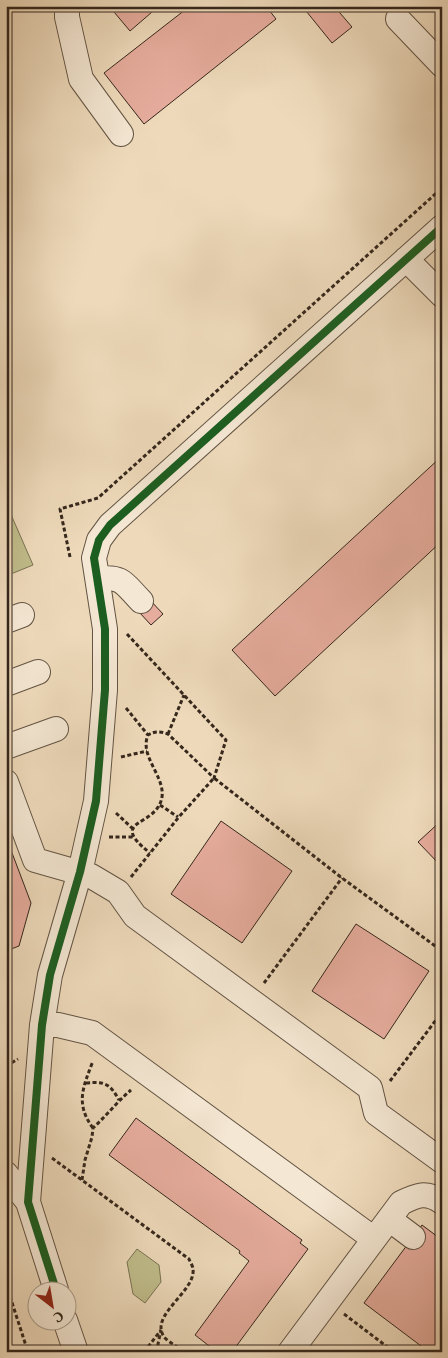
<svg xmlns="http://www.w3.org/2000/svg" width="448" height="1358" viewBox="0 0 448 1358" font-family="Vollkorn,serif">
  <rect width="100%" height="100%" fill="#eedabb"/>
  <filter id="stains"><feTurbulence type="fractalNoise" baseFrequency=".004" numOctaves="4"/><feColorMatrix values="0 0 0 0 .2 0 0 0 0 .09 0 0 0 0 .02 0 0 0 .5 -.17"/></filter>
  <radialGradient id="worn" r=".72"><stop offset=".6" stop-color="#630" stop-opacity="0"/><stop offset="1" stop-color="#630" stop-opacity=".3"/></radialGradient>
  <!-- green -->
  <path fill="#c0bd8b" stroke="#7a7254" d="M6,503l27,62 -27,11z
    M137,1249l22,16 2,17 -16,21 -12,-9 -6,-32z"/>
  <!-- building -->
  <path fill="#e6ac9d" stroke="#35271c" d="M109,6h50l-29,25z
    M190,6h76l10,13 -132,105 -40,-51z
    M302,6h32l18,21 -20,16z
    M442,456v85l-167,155 -43,-46z
    M150,600l13,14 -12,11 -12,-13z
    M442,820v47l-24,-25z
    M221,821l71,50 -50,72 -71,-49z
    M6,837l25,66 -12,43 -13,5z
    M356,924l73,47 -45,68 -72,-48z
    M136,1118l166,122 -2,3 8,6 -76,103h-15l-22,-17 54,-74 -10,-8 1,-2 -131,-96z
    M422,1225l20,15v112h-13l-65,-49z"/>
  <g fill="none" stroke-linecap="round" stroke-linejoin="round">
    <defs>
      <path id="minor" d="M67,6v11l14,62 40,55
        M398,19l44,46
        M406,259l36,36
        M98,579c25,-4 27,6 43,22
        M6,621l16,-6
        M6,684l32,-12
        M6,747l50,-18
        M6,782l29,78 56,16 27,16 17,24 235,172 6,25 66,48
        M42,1025h16l34,8 282,206
        M6,1174l22,28
        M389,1219l24,18
        M56,1290l-28,-88 14,-177 8,-50 30,-103 16,-71 9,-111v-61l-11,-71 5,-18 11,-15 332,-298
        M65,1320l11,32
        M290,1352l111,-149c16,-8 25,-12 41,-1"/>
    </defs>
    <!-- minor casing -->
    <use href="#minor" stroke="#635444" stroke-width="26"/>
    <!-- path -->
    <path stroke="#35271c" stroke-width="3" stroke-dasharray="4 2.5" stroke-linecap="butt" d="M70,557l-10,-48 38,-11 344,-310
      M127,634l99,106 -12,38 -46,-44c-8,-3 -13,-3 -20,1 -9,21 17,41 14,62 -5,31 -56,21 -12,56
      M126,708l22,27
      M168,734l16,-39
      M121,757l26,-6
      M160,805l18,12
      M116,813l16,15
      M109,837h25
      M131,877l47,-59 36,-40 128,100 100,73
      M264,983l78,-105
      M6,1066l12,-7
      M390,1081l52,-69
      M86,1083c19,-2 24,1 33,17
      M93,1128c-18,-24 -10,-41 0,-67
      M52,1158l137,101c1,3 4,7 4,10 3,23 -46,47 -28,69 5,5 13,9 19,14
      M82,1180l3,-20 7,-23 1,-9c13,-12 24,-26 38,-38
      M6,1284l22,68
      M344,1314l50,38
      M144,1352l17,-22
      M159,1352l-1,-8 3,-14
      M359,1352l20,-2"/>
    <!-- minor -->
    <use href="#minor" stroke="#f4e7d3" stroke-width="24"/>
    <defs>
      <path id="cycleway" d="M56,1290l-28,-88 14,-177 8,-50 30,-103 16,-71 9,-111v-61l-11,-71 5,-18 11,-15 332,-298"/>
    </defs>
    <!-- cycleway casing -->
    <use href="#cycleway" stroke="#f4e7d3" stroke-width="11"/>
    <!-- cycleway -->
    <use href="#cycleway" stroke="#1b5e20" stroke-width="8"/>
  </g>
  <!-- margin -->
  <rect width="448" height="1358" fill="none" stroke="#eedabb" stroke-width="25"/>
  <rect x="8" y="8" width="433" height="1343" fill="none" stroke="#35271c" stroke-width="2.5"/>
  <rect x="12" y="12" width="423" height="1333" fill="none" stroke="#35271c"/>
  <!-- north arrow -->
  <g transform="translate(52 1306) rotate(149)"><circle r="24" fill="#f4e7d3" stroke="#a89a8a"/>
  <path d="M0-4L9 19L0 12L-9 19Z" fill="#8f2418"/>
  <text y="-8" font-size="14" font-weight="bold" text-anchor="middle" fill="#35271c">С</text>
  </g>
  <rect width="100%" height="100%" filter="url(#stains)"/>
  <rect width="100%" height="100%" fill="url(#worn)"/>
</svg>
